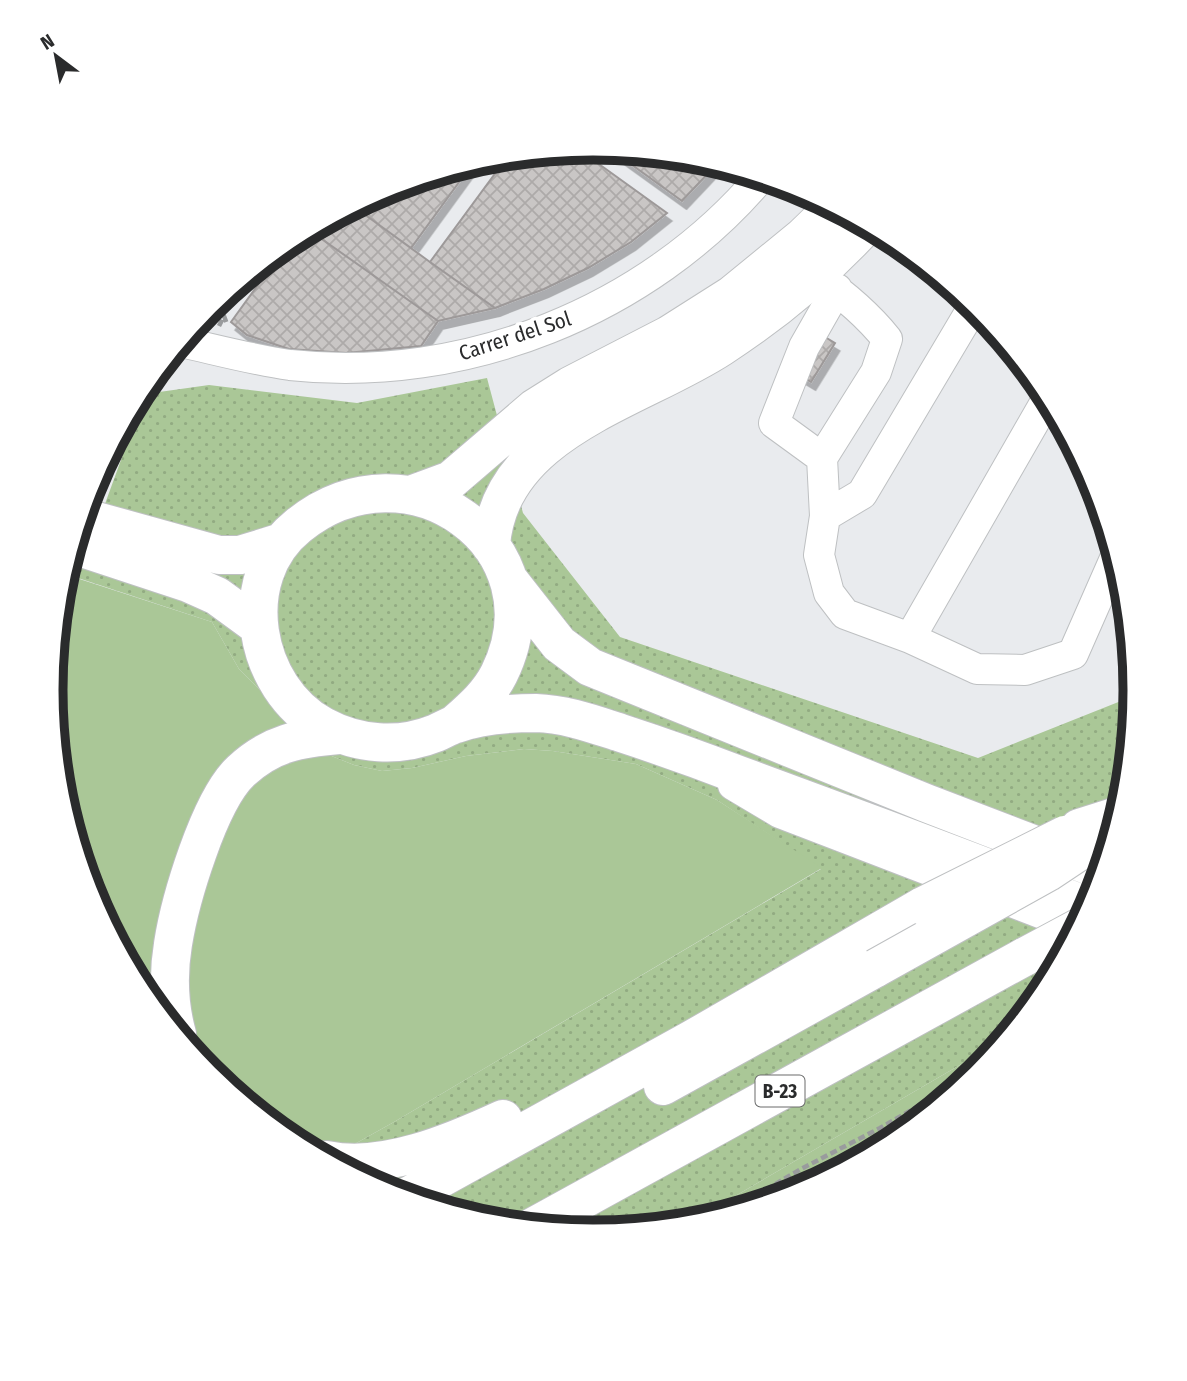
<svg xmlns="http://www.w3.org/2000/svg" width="1187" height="1381" viewBox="0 0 1187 1381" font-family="'Fira Sans Condensed',sans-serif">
  <defs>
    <pattern id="grass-dots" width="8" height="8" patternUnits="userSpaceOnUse" patternTransform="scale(1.75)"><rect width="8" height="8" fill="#aac797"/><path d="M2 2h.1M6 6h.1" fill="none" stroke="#92ab82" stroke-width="1.8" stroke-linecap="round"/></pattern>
    <pattern id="building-cross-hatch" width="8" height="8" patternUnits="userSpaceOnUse" patternTransform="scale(1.75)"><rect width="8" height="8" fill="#c9c6c5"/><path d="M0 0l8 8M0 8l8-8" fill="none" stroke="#adaaa9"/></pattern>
    <filter id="shadow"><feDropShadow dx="4.5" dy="8" stdDeviation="0" flood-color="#0004"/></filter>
  </defs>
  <rect width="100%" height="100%" fill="#e9ebee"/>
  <!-- grass -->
  <path fill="url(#grass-dots)" d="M487,378l36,135 97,124 358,121 158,-63 -10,102 -31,102 -50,93 -37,45 -321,187 -94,9 -106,-10 -102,-31 -59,-32 68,-38 427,-253 -104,-69 -81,-36 -83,-13 -29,-2 -58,7 -54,12 -30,3 -28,-6 -25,-10 -46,-48 -23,-17 -21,-21 -27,-47 -134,-44 67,-184 64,-9 148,18z"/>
  <!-- garden -->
  <path fill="#aac797" d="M64,574l148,48 27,47 21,21 23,17 46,48 25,10 28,6 30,-3 54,-12 58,-7 29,2 83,13 81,36 105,68 -428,254 -68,38 -34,-18 -83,-68 -67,-82 -50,-94 -31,-102 -10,-105 10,-107z
    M1008,1037l-31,38 -82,67 -94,50 -102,31 -12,1z"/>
  <!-- building -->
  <path fill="url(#building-cross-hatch)" stroke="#9d9999" stroke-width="2" filter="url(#shadow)" d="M578,149l89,64 -36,29 -43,26 -44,21 -49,19 -65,-46 78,-106z
    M610,149l90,9 17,6 -35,37z
    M473,163l-62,85 -58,-42 33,-17z
    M353,206l77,56 65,46 -57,13 -129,-91z
    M309,230l129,91 -17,25 -75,7 -57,-4 -42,-14 -16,-13 58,-80z
    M825,337l10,6 -24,39 -10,-6z"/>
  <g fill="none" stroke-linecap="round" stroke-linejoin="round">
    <defs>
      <path id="minor" d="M817,276c26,18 50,38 70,63l-11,33 -54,86 -48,-35 30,-76 33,-58
        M181,342c36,8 73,18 109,23 175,19 358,-54 471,-188
        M822,458l3,58 -6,39 10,38 16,21 65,24 67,31 48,1 48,-16 44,-100
        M825,516l37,-22 107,-180 9,-7
        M910,638l139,-242
        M733,785l47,28 299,115"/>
      <path id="major" d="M413,494l38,-14 84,-72 35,-22 99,-51 63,-40 71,-58 31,-30
        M82,517l137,38h21l42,-13
        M73,545l115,38 29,13 41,30
        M491,546c7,-115 149,-146 230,-199 54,-35 102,-75 146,-123
        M508,579l51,65 31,23 336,136 177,68
        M456,723c17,-15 33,-29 43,-49 63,-127 -90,-238 -201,-148 -65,52 -45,162 25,200 35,19 76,22 113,7 7,-3 13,-7 20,-9 25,-9 54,-11 80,-11 30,1 57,11 85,20 40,13 79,27 118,42 118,43 235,87 351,132"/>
      <path id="highway" d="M1079,828l41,-13
        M177,1034c-8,-29 -9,-60 -4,-90 7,-44 36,-143 68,-173 30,-28 59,-33 98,-36
        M663,1086l213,-118
        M327,1160c56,12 126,-18 176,-41
        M405,1198l284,-157 234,-135
        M533,1227l493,-271"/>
    </defs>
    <!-- minor casing -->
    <use href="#minor" stroke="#bec0c2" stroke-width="32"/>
    <!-- major casing -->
    <use href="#major" stroke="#bec0c2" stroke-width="40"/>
    <!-- highway casing -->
    <use href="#highway" stroke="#bec0c2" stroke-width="40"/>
    <!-- path -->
    <path stroke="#999b9d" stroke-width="4.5" stroke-dasharray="7 3.5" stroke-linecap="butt" d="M219,326l5,-10 3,8
      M721,1216l80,-47 79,-41 49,-28 23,-5"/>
    <!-- minor -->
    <use href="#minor" stroke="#fff" stroke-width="30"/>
    <!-- major -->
    <use href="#major" stroke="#fff" stroke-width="38"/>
    <!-- highway -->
    <use href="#highway" stroke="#fff" stroke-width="38"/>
    <defs>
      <path id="highway-bridge" d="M923,906l142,-71
        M1026,956l54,-29
        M876,968l172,-96 39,-26"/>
    </defs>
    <!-- highway-bridge casing -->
    <use href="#highway-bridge" stroke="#bec0c2" stroke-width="40" stroke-linecap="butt"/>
    <!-- highway-bridge -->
    <use href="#highway-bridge" stroke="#fff" stroke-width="38"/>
  </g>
  <g text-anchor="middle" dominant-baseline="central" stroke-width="7" stroke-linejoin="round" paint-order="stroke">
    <!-- shield labels -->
    <rect fill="#fff" stroke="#6a6b6b" stroke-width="2" x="755.5" y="1075.5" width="49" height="31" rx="5"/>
    <g font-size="19" font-weight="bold" fill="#2a2b2c">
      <text x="780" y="1091">B-23</text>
    </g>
    <!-- street labels -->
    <g font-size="21" fill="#2a2b2c" stroke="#fff">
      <text transform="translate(515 336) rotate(-18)">Carrer del Sol</text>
    </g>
  </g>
  <!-- crop -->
  <path d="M0 0H1187V1381H0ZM63 690a530 530 0 1 1 1060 0a530 530 0 1 1-1060 0Z" fill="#fff" fill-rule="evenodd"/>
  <path fill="none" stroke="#2a2b2c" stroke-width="9" d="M63 690a530 530 0 1 1 1060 0a530 530 0 1 1-1060 0Z"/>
  <!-- north arrow -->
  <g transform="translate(56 56) rotate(328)" stroke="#ffffff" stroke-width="5" paint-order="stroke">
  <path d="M0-5L12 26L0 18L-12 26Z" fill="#2a2b2c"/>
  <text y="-10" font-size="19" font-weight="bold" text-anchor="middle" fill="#2a2b2c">N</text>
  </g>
</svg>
